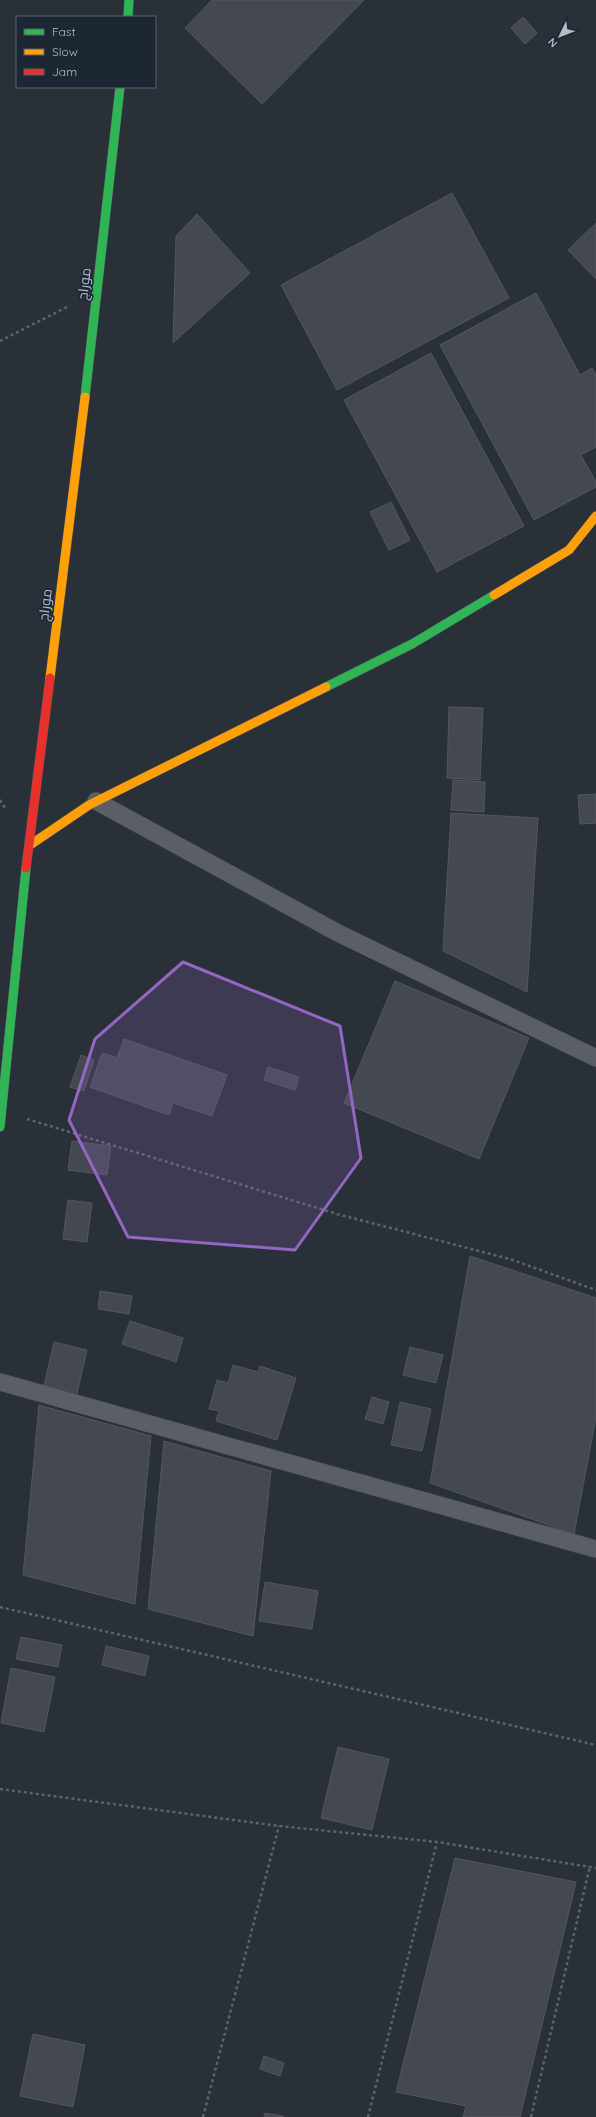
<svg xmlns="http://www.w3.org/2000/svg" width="596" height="2117" viewBox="0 0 596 2117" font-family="Quicksand,Cairo,sans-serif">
  <rect width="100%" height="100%" fill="#2a3038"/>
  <!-- building -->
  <path fill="#444950" stroke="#52575f" d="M212,0h152l-102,104 -77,-76z
    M523,17l14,16 -12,11 -14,-16z
    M452,193l57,105 -172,92 -56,-105z
    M197,214l53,59 -77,70 3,-107z
    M596,223v56l-28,-29z
    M536,293l44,82 12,-7 4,7v72l-15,8 15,27v5l-62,33 -94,-175z
    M431,353l93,173 -87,46 -93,-172z
    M391,502l19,38 -21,10 -19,-38z
    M449,707l34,1 -3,72 -33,-2z
    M453,780l32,2 -1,30 -33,-2z
    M596,794v29l-16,1 -2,-29z
    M451,813l87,5 -11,174 -84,-41z
    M395,981l134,57 -50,121 -135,-56z
    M124,1039l103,36 -15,41 -39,-13 -4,12 -79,-28 12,-34 15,5z
    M81,1055l13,5 -10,31 -14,-4z
    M268,1067l31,10 -4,13 -31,-10z
    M72,1141l39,5 -4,29 -39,-5z
    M68,1200l24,3 -5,39 -24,-3z
    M470,1256l126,42v119l-22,117 -144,-51z
    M100,1291l32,5 -3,18 -31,-5z
    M130,1321l53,17 -7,24 -54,-18z
    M54,1342l33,8 -13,57 -33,-8z
    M410,1347l33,8 -7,28 -33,-8z
    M233,1365l25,7 2,-6 36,12 -19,62 -61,-19 3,-10 -10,-2 8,-29 11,3z
    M372,1397l17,5 -6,22 -18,-5z
    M400,1402l31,7 -9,42 -31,-6z
    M39,1405l112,31 -16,168 -112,-29z
    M164,1441l107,30 -18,165 -105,-27z
    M265,1582l53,9 -6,38 -53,-8z
    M21,1637l41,8 -4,22 -42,-8z
    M106,1646l43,10 -4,20 -43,-11z
    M11,1668l44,9 -11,55 -43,-9z
    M338,1747l51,12 -17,71 -51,-12z
    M455,1858l121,24 -56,235h-57l3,-11 -70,-14z
    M33,2034l52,11 -12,62 -53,-11z
    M264,2056l20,7 -4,13 -20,-7z
    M265,2113l18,3v1h-19z"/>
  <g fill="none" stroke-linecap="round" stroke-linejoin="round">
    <defs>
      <path id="lane" d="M96,801l242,132 258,125
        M0,1382l596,167"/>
      <path id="fast" d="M128,17l1,-17
        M85,397l35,-310
        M326,687l86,-43 82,-49
        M0,1127l26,-259"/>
      <path id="slow" d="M494,595l75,-45 27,-34
        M50,678l35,-281
        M30,845l59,-40 237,-118"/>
      <path id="jam" d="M26,868l24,-190"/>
    </defs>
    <!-- lane casing -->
    <use href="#lane" stroke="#484c53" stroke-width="18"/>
    <!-- fast casing -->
    <use href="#fast" stroke="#484c53" stroke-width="10"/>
    <!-- slow casing -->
    <use href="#slow" stroke="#484c53" stroke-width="10"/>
    <!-- jam casing -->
    <use href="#jam" stroke="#484c53" stroke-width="10"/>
    <!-- path -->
    <path stroke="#5d636a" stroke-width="2.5" stroke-dasharray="3 3" stroke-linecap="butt" d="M0,341l69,-35
      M0,800l5,8
      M27,1119l310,95 173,45 86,31
      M0,1607l596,138
      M0,1789l279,37 158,16 159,26
      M203,2117l76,-291
      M368,2117l69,-275
      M531,2117l59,-251"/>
    <!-- lane -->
    <use href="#lane" stroke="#5a5e66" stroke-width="17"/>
    <!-- fast -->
    <use href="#fast" stroke="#30b455" stroke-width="9"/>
    <!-- slow -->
    <use href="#slow" stroke="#ff9f0a" stroke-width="9"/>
    <!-- jam -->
    <use href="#jam" stroke="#e5322d" stroke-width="9"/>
  </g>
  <!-- marked area -->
  <path fill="#9266c3" fill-opacity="0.2" stroke="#9266c3" stroke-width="3" stroke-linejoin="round" d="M183,962l157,64 21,132 -66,92 -167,-13 -59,-117 26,-81z"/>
  <g text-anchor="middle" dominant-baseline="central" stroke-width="3" stroke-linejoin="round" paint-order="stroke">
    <!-- street labels -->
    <g font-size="14" fill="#b4bcc9" stroke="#1d2633">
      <text transform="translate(84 284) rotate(-83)">موراج</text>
      <text transform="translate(45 605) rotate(-83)">موراج</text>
    </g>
  </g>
  <!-- legend -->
  <rect x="16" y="16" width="140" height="72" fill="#1d2633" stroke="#59626f"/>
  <rect x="24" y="29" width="20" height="6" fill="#30b455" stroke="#59626f"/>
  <text x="52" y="36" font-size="12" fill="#b4bcc9">Fast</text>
  <rect x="24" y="49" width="20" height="6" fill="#ff9f0a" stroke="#59626f"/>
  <text x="52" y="56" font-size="12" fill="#b4bcc9">Slow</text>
  <rect x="24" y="69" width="20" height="6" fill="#e5322d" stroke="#59626f"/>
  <text x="52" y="76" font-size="12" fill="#b4bcc9">Jam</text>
  <!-- north arrow -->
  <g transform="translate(560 36) rotate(227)" stroke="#1d2633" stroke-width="3" paint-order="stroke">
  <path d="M0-3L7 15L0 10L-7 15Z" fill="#b4bcc9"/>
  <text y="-6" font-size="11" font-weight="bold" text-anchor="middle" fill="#b4bcc9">N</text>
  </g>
</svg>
